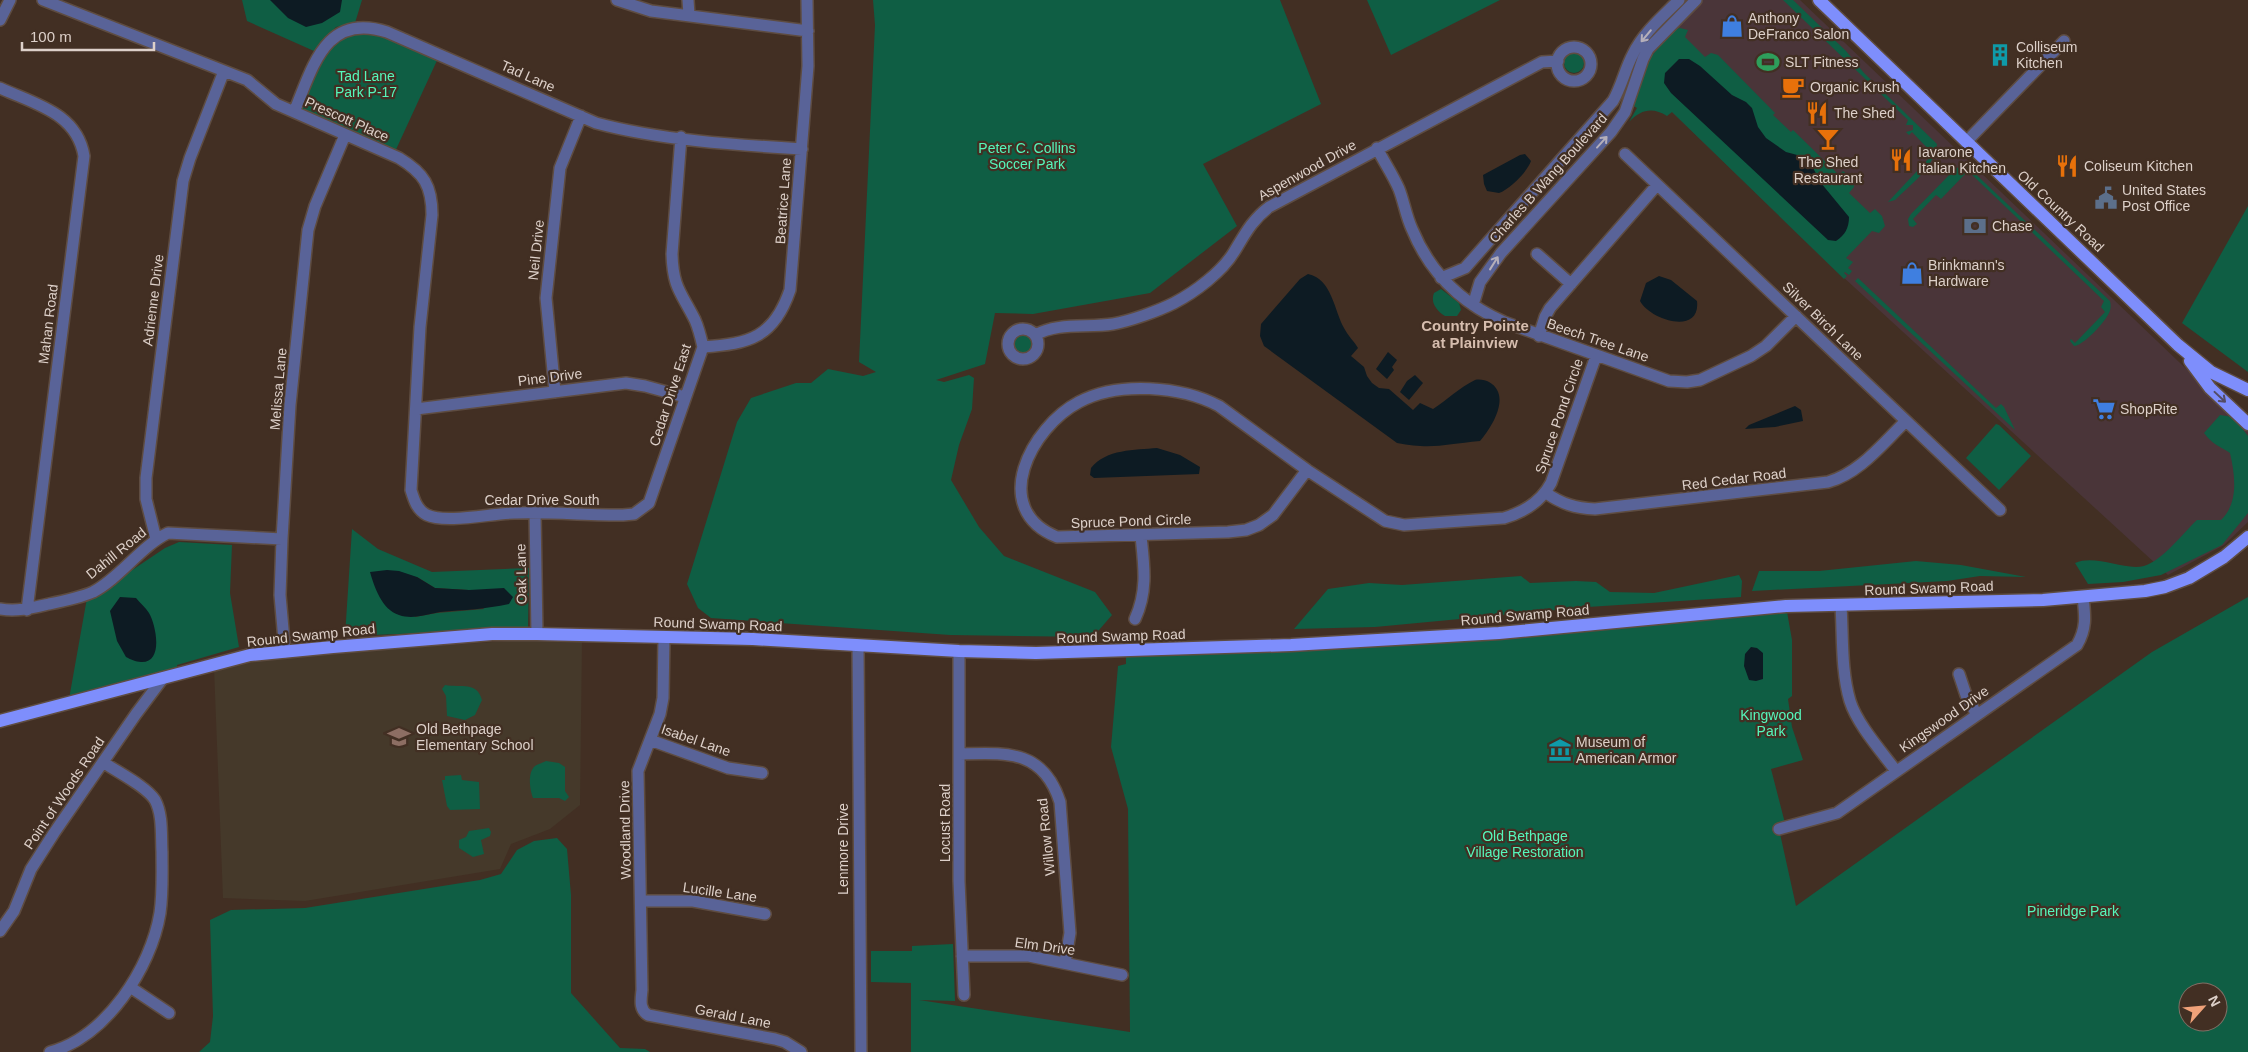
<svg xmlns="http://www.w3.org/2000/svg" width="2248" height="1052" viewBox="0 0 2248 1052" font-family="Helvetica,sans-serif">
  <rect width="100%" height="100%" fill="#422f23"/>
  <!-- commercial -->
  <path fill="#4a3539" d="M1703,0h97l446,426 2,4v92l-24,23 -56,30 -326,-299 -172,-166 -36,-3 11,-40 8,-14z"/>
  <!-- education -->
  <path fill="#45392a" d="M534,639l48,2 -2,164 -30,24 -39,15 -11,25 -195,32 -82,-3 -9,-230 76,-12z"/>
  <!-- green -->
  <path fill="#0f5e44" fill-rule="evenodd" d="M242,0h120l-7,23 -19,4 -22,24 -67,-30z
    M873,0h407l41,104 -118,60 34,62 -87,67 -117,21 -38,-1 -10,51 -49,16 8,2 25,-7 5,3 -2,31 -13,36 -8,35 28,47 25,29 91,36 17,23 -19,22 -143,-2 -239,-17 -13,-10 -11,-24 50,-162 14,-24 45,-15h15l17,-14 35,7 13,-4 -17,-10 16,-337z
    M1367,0h133l-109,55z
    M1783,0h10l53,51 18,22 73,71c-2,23 -27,41 -42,56l-7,2 45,-48 -21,-22 -3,3 -3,-3 7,-2v-5h-7l2,-5z
    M355,28l85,26 -47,102 -99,-44 32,-68z
    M1680,28l8,2 -3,7 20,20 6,-4 7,2 57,58 -2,2 18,17 2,-2 46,45 4,-4 7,6 2,-2 2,12 -5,6 21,20 5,-4 7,7 3,10 -6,7 -7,-2 -26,27 7,4 -5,6 4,3 -3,4 -4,-3 -1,1 3,3 -3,3 -172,-167 -5,4c-14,-9 -26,-7 -38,6l8,-14 -3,-2 14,-46 27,-31z
    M1564 63a10 10 0 1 1 20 0a10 10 0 1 1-20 0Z
    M1967,166l143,135c1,4 1,8 -1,12 -4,9 -26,33 -35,33l-4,-5 1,-2 4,4 30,-31 -4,-5 3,-6 -136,-130 -27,28 -5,-4 -23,24 4,5 -4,3 -4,-1 -1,-7 3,-5 45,-46z
    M2248,206v166l-66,-49z
    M1858,278l138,130 5,-4 3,3 11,23 -160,-149z
    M1441,289l18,14 2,7 -4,6h-12c-8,-5 -15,-13 -11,-23z
    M1012 344a10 10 0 1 1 20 0a10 10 0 1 1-20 0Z
    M2220,415l13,2 15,19v77l-26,32 -61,30 -38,7 -35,2 -13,-21c21,-9 49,8 69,3 18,-5 39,-33 53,-46h24c18,-17 14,-45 9,-67 -12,-8 -17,-8 -26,-20z
    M1996,424l3,1 32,31 -32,34 -33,-32z
    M352,529l26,20 54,23 97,-4 -1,61 -183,7zM417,577l18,11 34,2 15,19 -47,4 -22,4z
    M179,542l53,3 -2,48 9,54 -62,18v5l-108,29 18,-101 11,-5 67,-45z
    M1916,561l45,4 65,12 -46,-1 -33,5 -195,10 7,-20h60z
    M1739,575l3,6 -1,16 -153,10 -213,20 -81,2 34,-40 41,-6 33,2 119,-9 9,7 46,-2 20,1 14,10 44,1z
    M2248,597v455h-1337v-69l-40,-1v-31h41v-5l41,-2 2,57 -36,-1 211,32 -2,-223 -17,-62 7,-81 8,-2v-11l403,-18 257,-29 6,34v56l-4,3 4,28 11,33 -32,9 15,58 -7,2 17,77 356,-254zM2188,992h30v30h-30z
    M445,685c16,3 32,-4 37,15l-7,15 -10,5 -18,-4 -1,-20 -4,-7z
    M546,761l13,2 6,4v24l4,6 -4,4 -6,-3h-26c-3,-8 -6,-25 2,-32 2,-2 8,-3 11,-5z
    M461,775l1,5 17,2 1,27 -30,1 -3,-4 -5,-26h3v-4z
    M489,828l2,4 -1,4 -9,4 3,14 -11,3 -14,-9v-8l7,-3 3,-6z
    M557,838l10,11 4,46v98l49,55 25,1 5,3h-451l11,-10 3,-26 -3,-96 21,-10 74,-2 175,-28 21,-6 16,-24 17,-9z"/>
  <!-- water -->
  <path fill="#0d1b23" d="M270,0h72l-2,12 -18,11 -16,4 -18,-9z
    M1679,59h10l11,7 32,29 14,7 6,6 6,19 8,11 20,14 15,4 11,10 9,17 28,34c0,11 -4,18 -13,24l-8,-1 -157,-147 -7,-10 1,-10z
    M1525,154l6,7c-4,11 -21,28 -32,32l-12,-2 -3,-7 -1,-9 37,-20z
    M1308,274c24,5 26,36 36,54 4,8 10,13 14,20l-7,8 13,11 3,9 5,7 7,5 10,1 24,21 7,-7 13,6c14,-9 27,-22 42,-29 4,-1 11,0 14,2 23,13 3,45 -9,59 -34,3 -48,9 -83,2l-133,-97 -4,-10 1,-12 39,-45z
    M1659,276l12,4 26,21c4,35 -47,19 -57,0l6,-18z
    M1388,352l9,8 -5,7 2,3 -7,9 -11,-10z
    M1415,375l8,8 -14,17 -9,-8 7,-11z
    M1795,406l6,4 2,11 -28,6 -30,2 4,-4z
    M1157,448l23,7 20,12 -1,7 -105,4 -4,-3 1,-7c15,-19 44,-18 66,-20z
    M387,570l12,1 18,6 18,11 34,2 35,-2 9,9 -4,7c-23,5 -45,6 -69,8 -13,2 -27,8 -41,3 -17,-5 -25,-29 -29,-43z
    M120,597l16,1c4,5 10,10 13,15 7,12 15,50 -8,49 -5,0 -11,-3 -15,-5l-9,-16 -7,-30z
    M1751,647l6,1 6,5v26l-7,2 -7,-1 -5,-14 1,-12z"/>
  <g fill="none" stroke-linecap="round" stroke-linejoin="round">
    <defs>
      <path id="minor" d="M43,0l204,80 29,24 123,54c25,15 33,28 33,57l-12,112 -9,163c3,10 6,20 16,25 19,9 66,-2 88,-2 36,-1 72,2 108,2l11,-1 15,-11 54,-156c-2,-9 -4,-18 -8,-27 -14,-28 -22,-32 -23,-66l9,-117
        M617,0l34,11 157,20
        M688,0l1,15
        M0,20l10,-20
        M1557 64a17 17 0 1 1 34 0a17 17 0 1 1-34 0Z
        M0,88c35,16 77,25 84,68l-57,454
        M294,112c19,-45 31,-100 93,-80l209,91c63,17 140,22 206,26
        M1966,142l98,-101
        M1377,148c7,14 16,27 22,41 5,13 7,27 13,40 18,44 49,74 92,93l165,59 18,1 13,-2 51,-24 15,-10 30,-30
        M1625,154l375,356
        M1537,254l34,30
        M1441,278l24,-10 148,-167c9,-16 12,-32 20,-47 10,-21 30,-38 46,-54
        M1473,305l7,-23 21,-29 110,-121 14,-20 18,-53 5,-10 48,-49
        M1008 344a15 15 0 1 1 30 0a15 15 0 1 1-30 0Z
        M1035,335c23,-13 52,-7 78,-11 17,-3 45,-13 61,-21 21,-11 48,-31 60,-51 11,-18 18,-32 35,-45l273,-145 16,-1
        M1539,336l6,-19 5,-9 107,-123
        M703,347c47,-3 71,-10 87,-57l18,-224 -1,-66
        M555,392l-9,-94 14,-130 21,-52
        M416,409l210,-26 19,3 40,11
        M1307,470l-34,45 -14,10 -13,5 -18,2 -171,5c-69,-28 -26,-110 22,-135 39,-21 102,-16 140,4l88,64 78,51 19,4 100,-7c20,-6 37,-16 47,-35l45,-127
        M1546,493c16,11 29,15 49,16l233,-27c32,-9 54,-38 78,-61
        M535,513l2,121
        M156,539l-10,-40v-21l37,-297 7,-23 34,-87
        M1841,606c2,30 0,65 9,95 7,23 32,51 46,70
        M0,609c17,3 32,-1 49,-5 15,-3 30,-6 44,-12 27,-14 48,-46 75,-59l114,6
        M1135,619c13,-28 9,-54 6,-83
        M664,637l-1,61 -3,16 -22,57 4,219c-1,10 -3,19 6,25l127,24 10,3 16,10
        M858,645l3,407
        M959,651v230l5,114
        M285,652l-5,-57 2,-56 8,-134 18,-175 7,-24 30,-71
        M1959,674l7,21 11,20
        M650,740l78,28 34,5
        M960,754c46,-1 83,-5 100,48l10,131 -5,30
        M1779,829l58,-16 240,-168c10,-17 8,-30 6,-48
        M641,901h52l72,13
        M0,931l14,-20 17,-42 23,-36 82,-119 27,-36
        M962,956h67l93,19
        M130,987l39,26
        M50,1052c56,-15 101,-84 110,-139 3,-21 2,-40 2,-61 -1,-17 1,-37 -7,-52 -9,-14 -38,-28 -52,-38"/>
      <path id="major" d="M1819,0l359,345 33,27 37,18
        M2190,361l20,27 38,36
        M0,721l250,-66 83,-8 159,-13h45l216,5 206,12 77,2 255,-8 208,-12 287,-27 257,-6 102,-9 20,-4 24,-9 35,-21 24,-20"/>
    </defs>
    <!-- minor casing -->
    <use href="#minor" stroke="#5e4c41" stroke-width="14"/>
    <!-- major casing -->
    <use href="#major" stroke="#5e4c41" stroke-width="15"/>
    <!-- minor -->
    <use href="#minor" stroke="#596398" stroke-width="11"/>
    <!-- major -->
    <use href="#major" stroke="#7e8efc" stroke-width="12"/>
  </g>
  <!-- one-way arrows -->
  <defs><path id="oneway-shaft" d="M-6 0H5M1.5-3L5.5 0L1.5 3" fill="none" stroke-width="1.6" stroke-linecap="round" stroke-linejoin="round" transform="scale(1.25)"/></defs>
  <g stroke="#b5afba">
    <use href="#oneway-shaft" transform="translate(1646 36) rotate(130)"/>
    <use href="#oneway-shaft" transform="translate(1602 142) rotate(-48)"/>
    <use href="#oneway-shaft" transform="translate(1494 263) rotate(-58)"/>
  </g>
  <use stroke="#544c64" href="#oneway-shaft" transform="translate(2220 397) rotate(43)"/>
  <!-- icons -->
  <defs>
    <symbol id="shop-bare" viewBox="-9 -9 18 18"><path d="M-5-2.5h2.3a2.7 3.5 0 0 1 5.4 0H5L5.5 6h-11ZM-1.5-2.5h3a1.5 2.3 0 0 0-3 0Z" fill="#3f7fe0" stroke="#422f23" stroke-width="2.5" paint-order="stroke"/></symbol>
    <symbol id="building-bare" viewBox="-9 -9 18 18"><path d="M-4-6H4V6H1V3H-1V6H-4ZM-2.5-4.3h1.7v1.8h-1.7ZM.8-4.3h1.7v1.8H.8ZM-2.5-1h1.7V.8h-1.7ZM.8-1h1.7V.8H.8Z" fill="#0f9aa8" stroke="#422f23" stroke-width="2.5" paint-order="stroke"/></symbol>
    <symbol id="stadium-bare" viewBox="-9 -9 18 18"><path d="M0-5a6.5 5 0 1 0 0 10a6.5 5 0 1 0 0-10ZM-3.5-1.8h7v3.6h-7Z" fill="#2e9e5b" stroke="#422f23" stroke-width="2.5" paint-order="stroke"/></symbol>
    <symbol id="cafe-bare" viewBox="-9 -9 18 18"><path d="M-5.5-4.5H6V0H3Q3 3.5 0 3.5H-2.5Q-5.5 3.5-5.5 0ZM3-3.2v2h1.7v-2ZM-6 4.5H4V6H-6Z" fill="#e8710a" stroke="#422f23" stroke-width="2.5" paint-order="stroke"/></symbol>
    <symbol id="restaurant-bare" viewBox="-9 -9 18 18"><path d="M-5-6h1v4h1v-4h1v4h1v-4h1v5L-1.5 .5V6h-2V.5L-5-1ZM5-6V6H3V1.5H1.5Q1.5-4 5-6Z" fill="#e8710a" stroke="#422f23" stroke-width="2.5" paint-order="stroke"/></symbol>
    <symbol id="bar-bare" viewBox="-9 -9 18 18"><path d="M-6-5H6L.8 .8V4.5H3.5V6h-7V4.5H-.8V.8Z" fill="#e8710a" stroke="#422f23" stroke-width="2.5" paint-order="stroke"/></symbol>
    <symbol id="civic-bare" viewBox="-9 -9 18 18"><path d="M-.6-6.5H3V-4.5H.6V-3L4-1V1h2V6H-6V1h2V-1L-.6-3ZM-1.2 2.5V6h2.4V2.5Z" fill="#5c6f8a" stroke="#422f23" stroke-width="2.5" paint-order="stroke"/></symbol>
    <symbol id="bank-bare" viewBox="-9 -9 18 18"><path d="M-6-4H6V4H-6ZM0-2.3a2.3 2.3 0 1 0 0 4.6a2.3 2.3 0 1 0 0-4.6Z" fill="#5c6f8a" stroke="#422f23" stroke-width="2.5" paint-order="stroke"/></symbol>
    <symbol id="supermarket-bare" viewBox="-9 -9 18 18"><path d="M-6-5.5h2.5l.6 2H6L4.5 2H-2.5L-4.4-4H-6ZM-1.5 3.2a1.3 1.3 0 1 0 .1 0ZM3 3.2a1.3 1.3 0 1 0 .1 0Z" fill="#3f7fe0" stroke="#422f23" stroke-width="2.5" paint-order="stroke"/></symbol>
    <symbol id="school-bare" viewBox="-9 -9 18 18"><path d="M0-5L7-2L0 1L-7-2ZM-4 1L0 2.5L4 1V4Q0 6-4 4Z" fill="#8d6e63" stroke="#422f23" stroke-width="2.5" paint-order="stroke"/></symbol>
    <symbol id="museum-bare" viewBox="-9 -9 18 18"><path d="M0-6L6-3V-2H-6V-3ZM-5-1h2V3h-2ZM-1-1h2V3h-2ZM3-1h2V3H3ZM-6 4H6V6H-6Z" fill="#0f9aa8" stroke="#422f23" stroke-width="2.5" paint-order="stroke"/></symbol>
  </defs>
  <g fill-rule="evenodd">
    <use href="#shop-bare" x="1716" y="10" width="32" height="32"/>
    <use href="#building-bare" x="1984" y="39" width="32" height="32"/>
    <use href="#stadium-bare" x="1752" y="46" width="32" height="32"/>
    <use href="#cafe-bare" x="1777" y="71" width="32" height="32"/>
    <use href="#restaurant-bare" x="1801" y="97" width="32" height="32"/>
    <use href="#bar-bare" x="1812" y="123" width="32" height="32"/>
    <use href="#restaurant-bare" x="1885" y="144" width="32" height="32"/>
    <use href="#restaurant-bare" x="2051" y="150" width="32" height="32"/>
    <use href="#civic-bare" x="2090" y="182" width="32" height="32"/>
    <use href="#bank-bare" x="1959" y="210" width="32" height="32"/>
    <use href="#shop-bare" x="1896" y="257" width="32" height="32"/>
    <use href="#supermarket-bare" x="2088" y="393" width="32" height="32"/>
    <use href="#school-bare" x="383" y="721" width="32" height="32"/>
    <use href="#museum-bare" x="1544" y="734" width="32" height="32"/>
  </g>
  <g text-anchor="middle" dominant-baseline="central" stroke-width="4.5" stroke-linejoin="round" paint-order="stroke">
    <!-- poi labels -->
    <g font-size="14" fill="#ddd0c9" stroke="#422f23" text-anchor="start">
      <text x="1748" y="18">Anthony<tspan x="1748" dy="16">DeFranco Salon</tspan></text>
      <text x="2016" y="47">Colliseum<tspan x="2016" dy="16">Kitchen</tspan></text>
      <text x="1785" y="62">SLT Fitness</text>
      <text x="1810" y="87">Organic Krush</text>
      <text x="1834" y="113">The Shed</text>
      <text x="1918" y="152">Iavarone<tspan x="1918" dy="16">Italian Kitchen</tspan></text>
      <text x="1828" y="162" text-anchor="middle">The Shed<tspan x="1828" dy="16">Restaurant</tspan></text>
      <text x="2084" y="166">Coliseum Kitchen</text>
      <text x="2122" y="190">United States<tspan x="2122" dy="16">Post Office</tspan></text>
      <text x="1992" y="226">Chase</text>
      <text x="1928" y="265">Brinkmann's<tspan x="1928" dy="16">Hardware</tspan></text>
      <text x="2120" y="409">ShopRite</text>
      <text x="416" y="729">Old Bethpage<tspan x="416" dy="16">Elementary School</tspan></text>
      <text x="1576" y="742">Museum of<tspan x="1576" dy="16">American Armor</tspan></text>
    </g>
    <!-- park labels -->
    <g font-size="14" fill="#55f7bb" stroke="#422f23">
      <text x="366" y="76">Tad Lane<tspan x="366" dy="16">Park P-17</tspan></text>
      <text x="1027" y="148">Peter C. Collins<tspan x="1027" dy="16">Soccer Park</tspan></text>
      <text x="1771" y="715">Kingwood<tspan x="1771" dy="16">Park</tspan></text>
      <text x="1525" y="836">Old Bethpage<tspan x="1525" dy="16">Village Restoration</tspan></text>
      <text x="2073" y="911">Pineridge Park</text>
    </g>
    <!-- street labels -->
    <g font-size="14" fill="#ddd0c9" stroke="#422f23">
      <text transform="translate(528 76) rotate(24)">Tad Lane</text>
      <text transform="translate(347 119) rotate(24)">Prescott Place</text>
      <text transform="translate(1307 170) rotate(-29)">Aspenwood Drive</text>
      <text transform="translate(1548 178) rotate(-48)">Charles B Wang Boulevard</text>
      <text transform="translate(783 201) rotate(-86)">Beatrice Lane</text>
      <text transform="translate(2061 211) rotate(43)">Old Country Road</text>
      <text transform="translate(536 250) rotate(-84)">Neil Drive</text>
      <text transform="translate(153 300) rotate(-83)">Adrienne Drive</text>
      <text transform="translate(1823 321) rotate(44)">Silver Birch Lane</text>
      <text transform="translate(48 324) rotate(-83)">Mahan Road</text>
      <text transform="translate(1598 340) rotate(19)">Beech Tree Lane</text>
      <text transform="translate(550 377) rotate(-7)">Pine Drive</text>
      <text transform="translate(278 389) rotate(-85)">Melissa Lane</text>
      <text transform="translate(670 395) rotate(-72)">Cedar Drive East</text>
      <text transform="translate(1559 416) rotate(-71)">Spruce Pond Circle</text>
      <text transform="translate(1734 479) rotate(-7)">Red Cedar Road</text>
      <text x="542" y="500">Cedar Drive South</text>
      <text transform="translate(1131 521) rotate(-2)">Spruce Pond Circle</text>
      <text transform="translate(116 553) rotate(-39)">Dahill Road</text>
      <text transform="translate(521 574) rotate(-91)">Oak Lane</text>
      <text transform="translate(1929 588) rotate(-2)">Round Swamp Road</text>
      <text transform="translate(1525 615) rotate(-5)">Round Swamp Road</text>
      <text transform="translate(718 624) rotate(2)">Round Swamp Road</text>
      <text transform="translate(311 635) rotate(-6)">Round Swamp Road</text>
      <text transform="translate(1121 636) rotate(-2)">Round Swamp Road</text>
      <text transform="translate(1944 719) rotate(-35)">Kingswood Drive</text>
      <text transform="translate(696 740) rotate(19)">Isabel Lane</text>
      <text transform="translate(64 793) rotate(-56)">Point of Woods Road</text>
      <text transform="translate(945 823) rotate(-90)">Locust Road</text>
      <text transform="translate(625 830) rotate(-91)">Woodland Drive</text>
      <text transform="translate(1046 837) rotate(-96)">Willow Road</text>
      <text transform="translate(843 849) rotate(-90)">Lenmore Drive</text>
      <text transform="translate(720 892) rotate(8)">Lucille Lane</text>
      <text transform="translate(1045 946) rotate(8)">Elm Drive</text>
      <text transform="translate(733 1016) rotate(11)">Gerald Lane</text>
    </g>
    <!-- neighbourhood labels -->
    <g font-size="15" font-weight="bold" fill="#d6bdae" stroke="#422f23">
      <text x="1475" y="325">Country Pointe<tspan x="1475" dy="17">at Plainview</tspan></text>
    </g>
  </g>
  <!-- north arrow -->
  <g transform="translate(2203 1007) rotate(63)"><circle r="24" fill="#422f23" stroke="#806f65"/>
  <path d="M0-4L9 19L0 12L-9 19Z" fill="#f0a279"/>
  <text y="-8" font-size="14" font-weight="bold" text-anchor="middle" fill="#ddd0c9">N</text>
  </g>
  <!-- scale -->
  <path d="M22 42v8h132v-8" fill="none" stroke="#ddd0c9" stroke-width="2.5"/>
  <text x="30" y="42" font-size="15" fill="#ddd0c9" stroke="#422f23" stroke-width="4" paint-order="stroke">100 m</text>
</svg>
